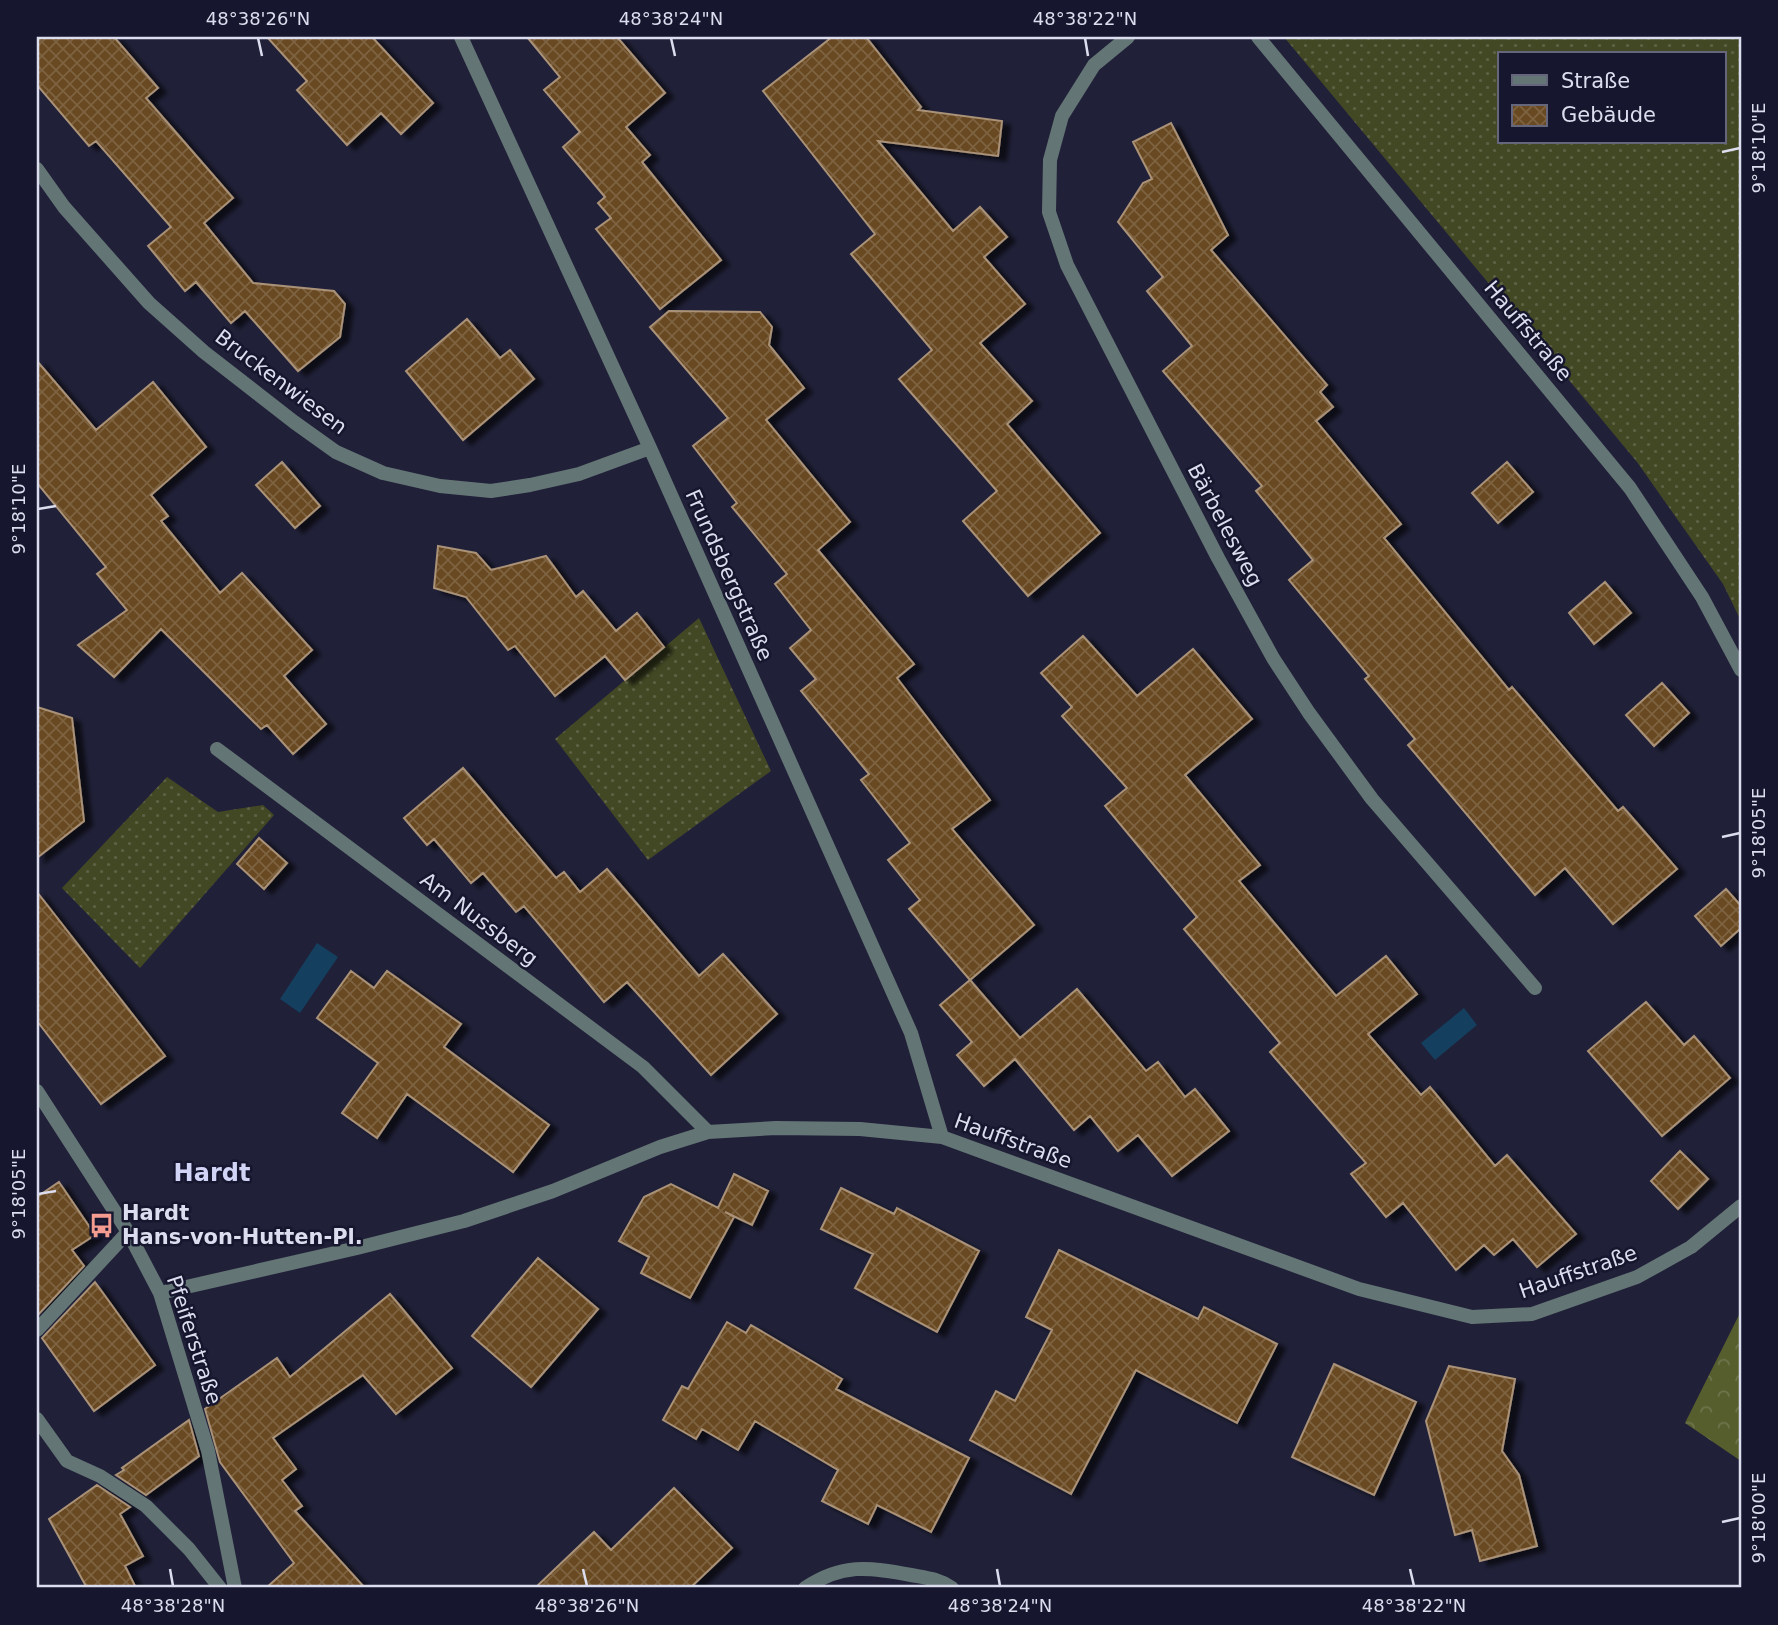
<svg xmlns="http://www.w3.org/2000/svg" width="1778" height="1625" viewBox="0 0 1778 1625" font-family="'DejaVu Sans',sans-serif">
  <defs>
    <pattern id="grass-dots" width="8" height="8" patternUnits="userSpaceOnUse" patternTransform="scale(1.75)"><rect width="8" height="8" fill="#434824"/><path d="M2 2h.1M6 6h.1" fill="none" stroke="#5e6244" stroke-width="1.8" stroke-linecap="round"/></pattern>
    <pattern id="forest-crowns" width="20" height="18" patternUnits="userSpaceOnUse" patternTransform="scale(1.75)"><rect width="20" height="18" fill="#565e2d"/><path d="M2 6a3 3 0 1 1 6 0M12 15a3 3 0 1 1 6 0" fill="none" stroke="#6e754c"/></pattern>
    <pattern id="building-cross-hatch" width="8" height="8" patternUnits="userSpaceOnUse" patternTransform="scale(1.75)"><rect width="8" height="8" fill="#694921"/><path d="M0 0l8 8M0 8l8-8" fill="none" stroke="#7e6342"/></pattern>
    <filter id="shadow"><feDropShadow dx="8" dy="4.5" stdDeviation="2" flood-color="#0009"/></filter>
  </defs>
  <rect width="100%" height="100%" fill="#202038"/>
  <!-- grass -->
  <path fill="url(#grass-dots)" fill-rule="evenodd" d="M1284,37h457v584l-18,-37 -86,-122zM1500,54h224v88h-224z
    M699,618l72,153 -123,89 -93,-121z
    M167,777l51,35 45,-7 11,10 -134,153 -78,-80z"/>
  <!-- forest -->
  <path fill="url(#forest-crowns)" d="M1741,1311v150l-56,-38z"/>
  <!-- water -->
  <path fill="#153f5e" d="M317,943l21,14 -38,56 -20,-14z
    M1464,1008l13,17 -42,35 -14,-17z"/>
  <!-- building -->
  <path fill="url(#building-cross-hatch)" stroke="#aa9279" stroke-width="2" filter="url(#shadow)" d="M37,37h77l44,51 -12,10 87,100 -29,25 49,60 81,8 11,13 -5,33 -42,34 -53,-60 -14,12 -35,-41 -11,9 -37,-45 23,-19 -75,-86 -7,5 -52,-61z
    M267,37h105l61,66 -32,31 -20,-21 -34,32 -50,-55 10,-9z
    M527,37h90l48,56 -39,34 24,28 -8,7 79,98 -61,49 -64,-80 15,-11 -13,-15 7,-6 -42,-50 17,-15 -36,-42 16,-13z
    M832,37h34l55,70 -3,3 84,11 -4,35 -120,-15 75,90 27,-24 27,30 -23,20 41,47 -45,39 52,58 -25,23 93,109 -72,63 -65,-75 34,-30 -98,-112 33,-29 -81,-96 24,-20 -112,-143z
    M1171,123l57,112 -17,15 116,135 -7,7 13,15 -17,14 85,103 -17,14 125,152 3,-3 106,124 5,-4 54,62 -64,55 -48,-56 -30,27 -127,-150 7,-6 -50,-60 4,-3 -80,-96 24,-20 -57,-69 6,-5 -99,-115 29,-25 -45,-55 16,-14 -45,-55 25,-39 9,-4 -19,-37z
    M669,311l91,1 12,15 -3,18 35,43 -38,32 84,102 -32,28 96,114 -17,14 93,122 -38,29 82,96 -64,55 -61,-71 11,-9 -32,-40 22,-17 -49,-63 8,-6 -68,-83 15,-12 -26,-31 21,-18 -36,-46 12,-10 -55,-67 5,-4 -44,-57 35,-28 -78,-91z
    M467,319l33,39 10,-8 24,29 -71,61 -57,-69z
    M37,361l59,69 57,-48 53,65 -55,48 17,21 -7,5 59,72 22,-20 70,77 -28,26 42,48 -33,30 -26,-29 -6,4 -100,-100 -47,48 -36,-32 49,-35 -30,-36 9,-7 -69,-84z
    M282,462l38,44 -25,22 -39,-43z
    M1507,462l26,30 -35,31 -26,-30z
    M438,546l38,7 15,17 55,-14 30,41 7,-6 33,40 21,-18 27,34 -39,33 -20,-24 -50,40 -40,-50 -7,4 -42,-53 -32,-9z
    M1605,582l26,31 -37,31 -25,-31z
    M1083,636l54,60 56,-47 59,70 -67,56 75,90 -21,16 97,115 50,-40 31,38 -49,40 53,61 9,-8 65,79 12,-11 69,79 -39,33 -24,-28 -19,16 -10,-10 -28,25 -53,-67 -17,14 -35,-43 15,-11 -96,-111 10,-9 -96,-114 13,-12 -92,-111 22,-18 -65,-72 10,-9 -31,-34z
    M1662,683l27,30 -35,33 -28,-31z
    M37,707l35,11 12,103 -47,37z
    M463,768l93,110 8,-6 16,20 27,-23 92,107 24,-22 54,60 -66,61 -84,-93 -23,20 -80,-96 -8,6 -33,-39 -12,10 -37,-44 -7,6 -23,-27z
    M259,838l28,25 -23,26 -27,-25z
    M1726,889l15,17v22l-20,18 -26,-30z
    M37,892l128,164 -64,48 -64,-83z
    M351,971l23,17 13,-17 74,53 -17,23 105,78 -36,47 -106,-78 -30,44 -35,-25 36,-50 -61,-45z
    M970,980l50,58 57,-49 69,82 12,-9 27,35 10,-8 34,42 -57,45 -34,-41 -20,16 -28,-35 -16,14 -59,-71 -31,27 -27,-31 15,-13 -32,-37z
    M1646,1002l38,43 10,-9 36,42 -68,58 -74,-85z
    M1680,1151l28,28 -30,30 -27,-28z
    M734,1174l34,17 -16,34 -27,-13 9,5 -44,81 -49,-25 8,-16 -30,-16 25,-44 27,-13 47,24z
    M59,1182l36,53 -23,15 12,16 -47,50v-119z
    M841,1188l53,26 3,-6 82,43 -42,81 -82,-44 18,-34 -52,-25z
    M1059,1250l139,69 6,-12 73,37 -40,79 -101,-53 -65,124 -101,-54 26,-49 19,10 37,-71 -26,-13z
    M538,1258l60,51 -67,78 -59,-51z
    M95,1282l60,83 -61,46 -52,-73z
    M390,1294l62,74 -56,46 -33,-39 -90,63 23,31 -14,11 20,26 -7,5 70,77h-99l28,-25 -74,-101 -15,-53 72,-51 13,19z
    M727,1322l19,11 5,-8 91,54 -6,10 133,69 -38,74 -54,-27 -9,19 -46,-23 16,-31 -83,-49 -17,29 -36,-21 -6,10 -33,-19 19,-34 6,3z
    M1334,1364l82,38 -42,93 -82,-38z
    M1449,1366l66,13 -13,72 17,24 18,71 -57,15 -8,-31 -17,5 -29,-114z
    M189,1420l10,36 -53,39 -30,-20 8,-5 -2,-2z
    M97,1485l33,22 -10,7 23,42 -18,10 11,22h-49l-38,-69z
    M674,1488l58,60 -42,40h-155l59,-56 17,18z"/>
  <g fill="none" stroke-linecap="round" stroke-linejoin="round">
    <!-- street -->
    <path stroke="#647575" stroke-width="14" d="M461,37l189,411 261,585 31,104
      M1128,37l-34,28 -32,51 -12,44 -1,52 18,53 151,293 55,100 36,55 63,86 163,189
      M1258,37l372,451 72,109 39,73
      M37,169l27,38 85,96 55,49 90,70 42,30 47,21 57,13 51,5 39,-6 49,-11 71,-26
      M217,749l426,318 65,65
      M37,1091l91,141 32,61 48,158 27,137
      M160,1293l197,-45 107,-27 89,-30 107,-44 48,-15 68,-4 84,1 82,8 417,152 113,28 60,-3 105,-37 54,-30 50,-41
      M37,1330l91,-98
      M37,1419l30,42 33,15 46,30 43,43 31,39
      M805,1588c37,-25 64,-21 106,-13 16,3 28,4 41,13"/>
  </g>
  <!-- ticks -->
  <path fill="none" stroke="#dcddee" stroke-width="2.5" d="M258,38l4,18M671,38l4,18M1085,38l3,18M1722,152l18,-4M38,509l18,-3M1722,837l18,-4M38,1194l18,-3M1722,1522l18,-4M170,1569l3,17M583,1569l4,17M997,1569l3,17M1410,1569l4,17"/>
  <!-- icons -->
  <defs>
    <symbol id="bus-bare" viewBox="-9 -9 18 18"><path d="M-5-6H5V4H4V6H2V4H-2V6H-4V4H-5ZM-3.5-4V0h7V-4ZM-3.5 1.2v1.5H-2V1.2ZM2 1.2v1.5H3.5V1.2Z" fill="#f59c91" stroke="#16162e" stroke-width="2.5" paint-order="stroke"/></symbol>
  </defs>
  <g fill-rule="evenodd">
    <use href="#bus-bare" x="84" y="1208" width="35" height="35"/>
  </g>
  <g text-anchor="middle" dominant-baseline="central" stroke-width="5" stroke-linejoin="round" paint-order="stroke">
    <!-- street labels -->
    <g font-size="21" fill="#dcddee" stroke="#16162e">
      <text transform="translate(1528 331) rotate(50)">Hauffstraße</text>
      <text transform="translate(281 382) rotate(37)">Bruckenwiesen</text>
      <text transform="translate(1225 525) rotate(62)">Bärbelesweg</text>
      <text transform="translate(729 575) rotate(66)">Frundsbergstraße</text>
      <text transform="translate(479 919) rotate(37)">Am Nussberg</text>
      <text transform="translate(1013 1141) rotate(20)">Hauffstraße</text>
      <text transform="translate(1578 1272) rotate(-19)">Hauffstraße</text>
      <text transform="translate(194 1340) rotate(72)">Pfeiferstraße</text>
    </g>
    <!-- poi labels -->
    <g font-size="21" font-weight="bold" fill="#dcddee" stroke="#16162e" text-anchor="start">
      <text x="122" y="1213">Hardt<tspan x="122" dy="24">Hans-von-Hutten-Pl.</tspan></text>
    </g>
    <!-- quarter labels -->
    <g font-size="24" font-weight="bold" fill="#d1d4f5" stroke="#16162e">
      <text x="212" y="1173">Hardt</text>
    </g>
  </g>
  <!-- border -->
  <rect width="1778" height="1625" fill="none" stroke="#16162e" stroke-width="77"/>
  <!-- legend -->
  <rect x="1498" y="52" width="228" height="91" fill="#16162e" stroke="#65667b" stroke-width="2"/>
  <rect x="1512" y="75" width="35" height="10" fill="#647575" stroke="#65667b" stroke-width="2"/>
  <text x="1561" y="88" font-size="21" fill="#dcddee">Straße</text>
  <rect x="1512" y="105" width="35" height="21" fill="url(#building-cross-hatch)" stroke="#65667b" stroke-width="2"/>
  <text x="1561" y="122" font-size="21" fill="#dcddee">Gebäude</text>
  <rect x="38" y="38" width="1702" height="1548" fill="none" stroke="#dcddee" stroke-width="2.5"/>
  <g font-size="18" text-anchor="middle" fill="#dcddee">
    <text x="258" y="25">48°38'26"N</text>
    <text x="671" y="25">48°38'24"N</text>
    <text x="1085" y="25">48°38'22"N</text>
    <text transform="translate(1759 148) rotate(-90)" y="6">9°18'10"E</text>
    <text transform="translate(19 509) rotate(-90)" y="6">9°18'10"E</text>
    <text transform="translate(1759 833) rotate(-90)" y="6">9°18'05"E</text>
    <text transform="translate(19 1194) rotate(-90)" y="6">9°18'05"E</text>
    <text transform="translate(1759 1518) rotate(-90)" y="6">9°18'00"E</text>
    <text x="173" y="1612">48°38'28"N</text>
    <text x="587" y="1612">48°38'26"N</text>
    <text x="1000" y="1612">48°38'24"N</text>
    <text x="1414" y="1612">48°38'22"N</text>
  </g>
</svg>
